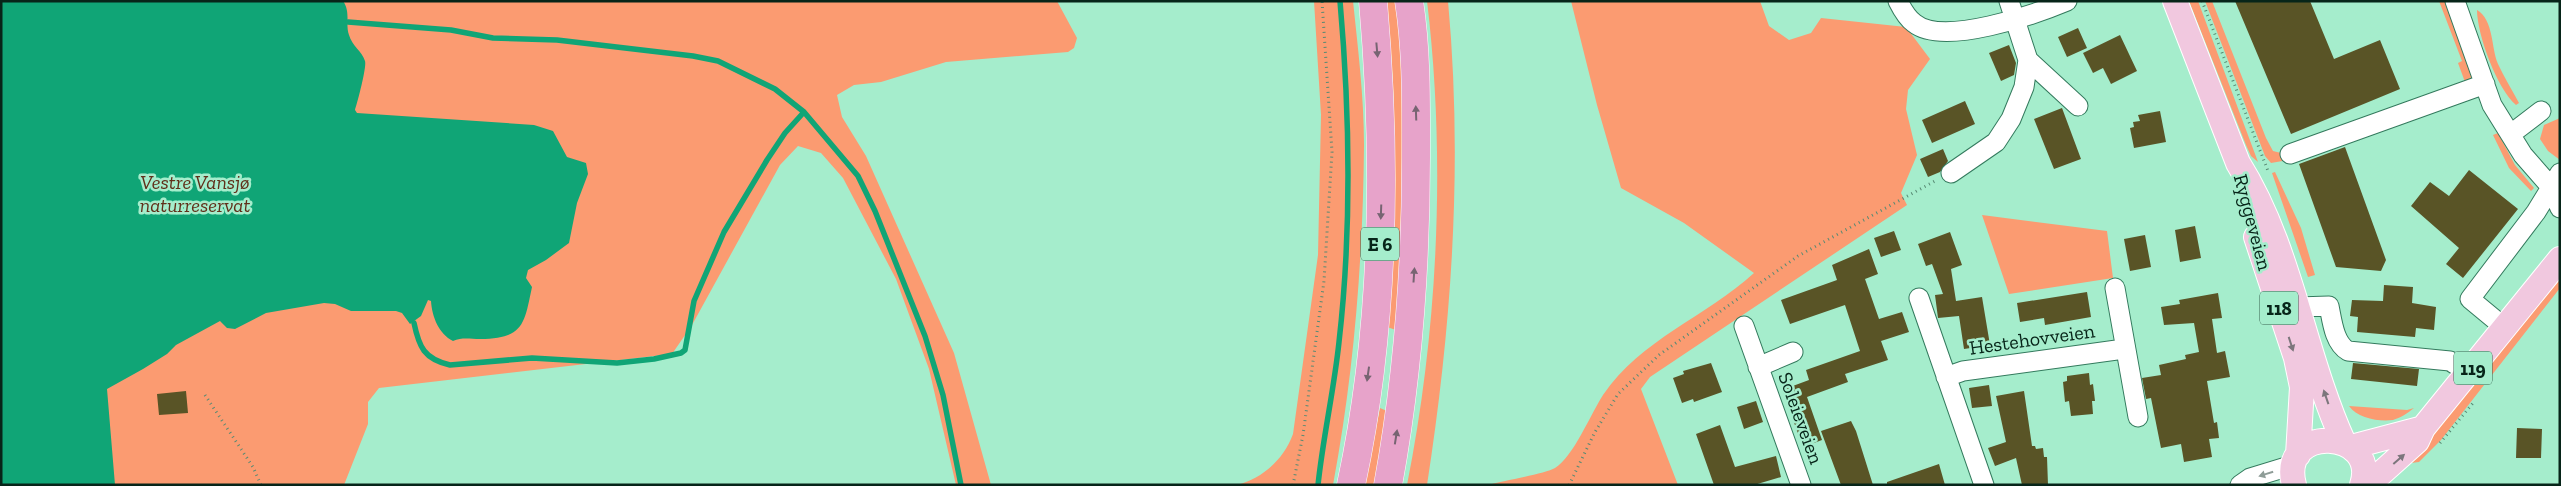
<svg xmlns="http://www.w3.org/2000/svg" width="2561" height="486" viewBox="0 0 2561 486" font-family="'Zilla Slab',serif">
  <rect width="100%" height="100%" fill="#a5edcc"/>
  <!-- green -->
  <path fill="#fb9b71" d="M1,1h1056l20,37 -3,10 -6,4 -122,10 -65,20 -27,3 -17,10 5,22 24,39 88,197 37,132h-35l-27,-116 -33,-90 -53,-101 -22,-25 -23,-7 -18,19 -88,160 -20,29 -293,34 -11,14v22l-24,61h-343z
    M1314,1h39c5,48 11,96 11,144 -1,114 -10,228 -31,340h-96c26,-7 47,-26 56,-51l25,-179 3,-140z
    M1386,1h11l8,124v55l-9,150 -9,-3c8,-109 12,-217 -1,-326z
    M1427,1h21c15,162 4,323 -21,484h-20c31,-155 39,-327 20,-484z
    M1571,1h189l9,25 20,14 22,-7 10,-15 85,9 24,32 -22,31 -2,19 11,46 -16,38 6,12 -257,172 -9,12 37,96h-190c13,-4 57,-11 67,-17 19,-12 35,-53 48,-73 38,-56 103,-78 151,-122l-70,-50 -63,-35 -24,-83z
    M2189,1h9l60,161 -7,-6 -5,-11z
    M2205,1h7l54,137 7,13 8,2 7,7 -17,3 -6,-7z
    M2439,1h6l27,70 1,5 -8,6 -7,-19 4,-2z
    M2477,10c17,10 14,38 21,54 6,13 14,26 21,39l-3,2c-19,-16 -39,-71 -39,-95z
    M2560,118v42l-12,-9 -8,-12 4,-14z
    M2498,133l17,32 19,23 -3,3 -22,-23 -16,-33z
    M2275,172l26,56 14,47 -7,2 -36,-104z
    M1982,215l125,16 6,47 -104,16z
    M2560,276v12l-119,152 -22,22 -8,1 -2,-1 33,-38z
    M2349,406l58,4 7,-2c-6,5 -14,10 -21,12 -14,2 -36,-2 -44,-14z
    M1380,408l7,3 -11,74h-12z"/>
  <!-- water -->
  <path fill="#10a576" d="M1,1h342c8,11 2,23 6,34 3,11 13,16 16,26 2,6 -8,43 -10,49l2,3 177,12 19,6 14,26 19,6 2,11 -11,29 -8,40 -23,17 -18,10 -2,8 6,9c-8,38 -8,51 -52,52 -10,0 -18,-2 -27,2 -14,-7 -21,-24 -22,-40l-3,-1 -7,16 -11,8 -8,-11 -6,-2h-45l-16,-7 -11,-1 -58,10 -31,16 -8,-1 -7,-7 -44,24 -9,9 -24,15 -36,20 8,96h-114z"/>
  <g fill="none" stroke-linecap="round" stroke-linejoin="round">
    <!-- stream -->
    <path stroke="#10a576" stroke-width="5.5" d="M348,22l103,8 42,8 64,2 136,16 25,5 57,28 29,23 54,64 17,35 50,125 18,59 18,90
      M414,323c5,24 10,36 36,42l82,-7 85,5 37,-4 27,-6 4,-3 9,-49 30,-69 43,-72 18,-27 19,-21
      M1318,485c5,-48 16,-95 21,-143 13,-114 11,-227 1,-341"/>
  </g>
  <!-- building -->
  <path fill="#595426" d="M2235,1h75l24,58 46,-19 20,49 -109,45z
    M2078,28l9,20 -20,9 -9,-20z
    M2120,35l17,36 -26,13 -8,-16 -10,5 -10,-20z
    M2009,45l7,18 -2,12 -13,6 -12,-28z
    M1965,101l10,23 -43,19 -10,-23z
    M2062,108l19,51 -27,10 -20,-50z
    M2160,111l6,31 -32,6 -4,-20 4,-1 -1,-5 7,-1 -2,-6z
    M2345,147l41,113 -5,11 -45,-4 -37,-103z
    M1943,149l5,12 -8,11 -12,5 -8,-18z
    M2469,170l49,39 -55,69 -17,-14 13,-16 -48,-42 19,-24 19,14z
    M2195,226l6,32 -21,4 -5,-32z
    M1894,231l7,19 -20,7 -7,-19z
    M1950,232l12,33 -11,4 5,32 26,-4 8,48 -26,4 -5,-33 -21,2 -3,-23 8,-1 -11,-30 -6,2 -8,-22z
    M2145,235l6,32 -21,4 -6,-32z
    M1869,249l9,25 -13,5 14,40 23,-7 7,20 -28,9 7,19 -43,14 3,8 -41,15 15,43 -19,7 -21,-57 27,-10 -3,-10 54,-19 -15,-46 -55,19 -9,-24 56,-20 -5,-15z
    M2384,285l29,2 -1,16 24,4 -2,23 -18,-2 -1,9 -58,-5 1,-15 -8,-1 2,-16 31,1z
    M2087,292l4,25 -46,8 -1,-7 -24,4 -3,-19z
    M2218,293l4,25 -10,1 5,34 8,-2 5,26 -23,4 7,42 3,-1 2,16 -10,1 3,18 -28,5 -3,-18 -20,4 -10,-50 -5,1 -4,-21 19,-3 -2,-10 27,-6 -1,-4 14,-3 -5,-29 -30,2 -3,-18 19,-3 -1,-4z
    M1711,363l11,29 -28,10 -1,-3 -11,4 -9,-25 11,-4 -1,-3z
    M2353,363l66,6 -2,17 -66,-7z
    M2089,373l1,12 3,-1 2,17h-3l1,13 -22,2 -2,-15 -4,1 -2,-20 4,-1v-5z
    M1989,385l3,21 -20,2 -3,-20z
    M186,391l2,22 -29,2 -2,-21z
    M2024,391l8,55h3l1,3 7,-1 1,9h3l1,28h-26l-6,-27 -21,8 -7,-18 18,-6 -10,-46z
    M1756,401l7,21 -19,7 -7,-22z
    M1851,421l5,10 17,54h-32l-20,-54z
    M1720,425l15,42 41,-11 5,21 -27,8h-40l-18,-51z
    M2517,428l25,1 -1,29h-25z
    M1939,464l6,21h-58v-3z"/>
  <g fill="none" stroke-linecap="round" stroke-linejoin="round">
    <defs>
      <path id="minor" d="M1898,1c4,8 9,17 16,22 29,24 122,-9 153,-22
        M2455,1l37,104 31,50 28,32 9,21
        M2028,60l50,46
        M2511,134l30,-23
        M2290,154l195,-70
        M1951,173l45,-31 15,-23 13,-32 4,-27 -19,-59
        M2115,288l23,129
        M1919,298l65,187
        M2297,307l32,-1c3,14 5,37 19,45l102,10 19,12
        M1744,326l57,159
        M2505,328l-35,-29 66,-87 24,-39
        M1758,367l35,-15
        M1946,377l17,-6 161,-22
        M2240,485l10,-7 43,-13"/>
      <path id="major" d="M2175,1l63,162c53,84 65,190 106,280
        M2256,237l40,121 6,29 -4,68
        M2351,447l72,-19
        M2294,485c-16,-62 86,-56 68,0
        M2368,485l49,-44 6,-13 137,-169"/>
      <path id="highway" d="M1351,485c34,-158 36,-323 22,-484
        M1388,485c20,-109 28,-218 28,-328 0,-52 1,-105 -7,-156"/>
    </defs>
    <!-- minor casing -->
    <use href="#minor" stroke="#337a5d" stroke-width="21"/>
    <!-- major casing -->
    <use href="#major" stroke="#fff" stroke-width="26"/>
    <!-- highway casing -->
    <use href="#highway" stroke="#fff" stroke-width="29"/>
    <!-- path -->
    <path stroke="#578a73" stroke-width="3" stroke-dasharray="1 4" stroke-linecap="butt" d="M2202,1l66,170
      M205,395l48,72 8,18
      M2440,443l33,-40
      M1293,485l10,-50 21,-154 8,-129 -10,-151
      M1569,485l26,-53 23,-38 41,-39 139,-99 137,-75"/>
    <!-- minor -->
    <use href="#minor" stroke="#fff" stroke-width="19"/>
    <!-- major -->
    <use href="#major" stroke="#f1c8df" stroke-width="24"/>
    <!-- highway -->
    <use href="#highway" stroke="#e7a3ca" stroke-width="28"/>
  </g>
  <!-- one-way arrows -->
  <defs><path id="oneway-solid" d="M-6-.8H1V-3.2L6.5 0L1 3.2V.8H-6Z" transform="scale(1.25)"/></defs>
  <g fill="#776472">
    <use href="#oneway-solid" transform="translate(1377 50) rotate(85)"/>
    <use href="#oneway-solid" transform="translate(1416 113) rotate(-92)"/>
    <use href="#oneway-solid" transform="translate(1381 212) rotate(92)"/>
    <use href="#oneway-solid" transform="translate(1414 275) rotate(-86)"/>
    <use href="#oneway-solid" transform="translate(1368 374) rotate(98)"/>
    <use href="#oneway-solid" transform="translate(1396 437) rotate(-81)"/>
  </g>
  <g fill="#7c767c">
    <use href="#oneway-solid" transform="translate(2291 344) rotate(72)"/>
    <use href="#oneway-solid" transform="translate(2326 397) rotate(-109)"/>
    <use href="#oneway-solid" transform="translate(2399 459) rotate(-41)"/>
  </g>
  <use fill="#8f9d98" href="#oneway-solid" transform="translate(2266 474) rotate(163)"/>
  <g text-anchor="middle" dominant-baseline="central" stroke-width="5" stroke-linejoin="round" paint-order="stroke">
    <!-- shield labels -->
    <g fill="#a5edcc" stroke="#36614f" stroke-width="1">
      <rect x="1361" y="227.5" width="38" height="33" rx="4"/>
      <rect x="2260" y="291.5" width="38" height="33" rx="4"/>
      <rect x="2454" y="351.5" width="38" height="33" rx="4"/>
    </g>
    <g font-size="19" font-weight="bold" fill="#072519">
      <text x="1380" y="244">E 6</text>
      <text x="2279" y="308">118</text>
      <text x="2473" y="368">119</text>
    </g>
    <!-- park labels -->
    <g font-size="20" font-style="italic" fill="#602f19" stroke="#a5edcc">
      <text x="195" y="182">Vestre Vansjø<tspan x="195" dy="23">naturreservat</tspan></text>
    </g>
    <!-- street labels -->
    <g font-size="20" fill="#072519" stroke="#a5edcc">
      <text transform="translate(2253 222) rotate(75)">Ryggeveien</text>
      <text transform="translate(2032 339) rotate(-8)">Hestehovveien</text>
      <text transform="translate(1801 418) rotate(70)">Soleieveien</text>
    </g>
  </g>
  <!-- border -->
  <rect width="2561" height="486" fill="none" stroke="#072519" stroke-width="5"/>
</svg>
